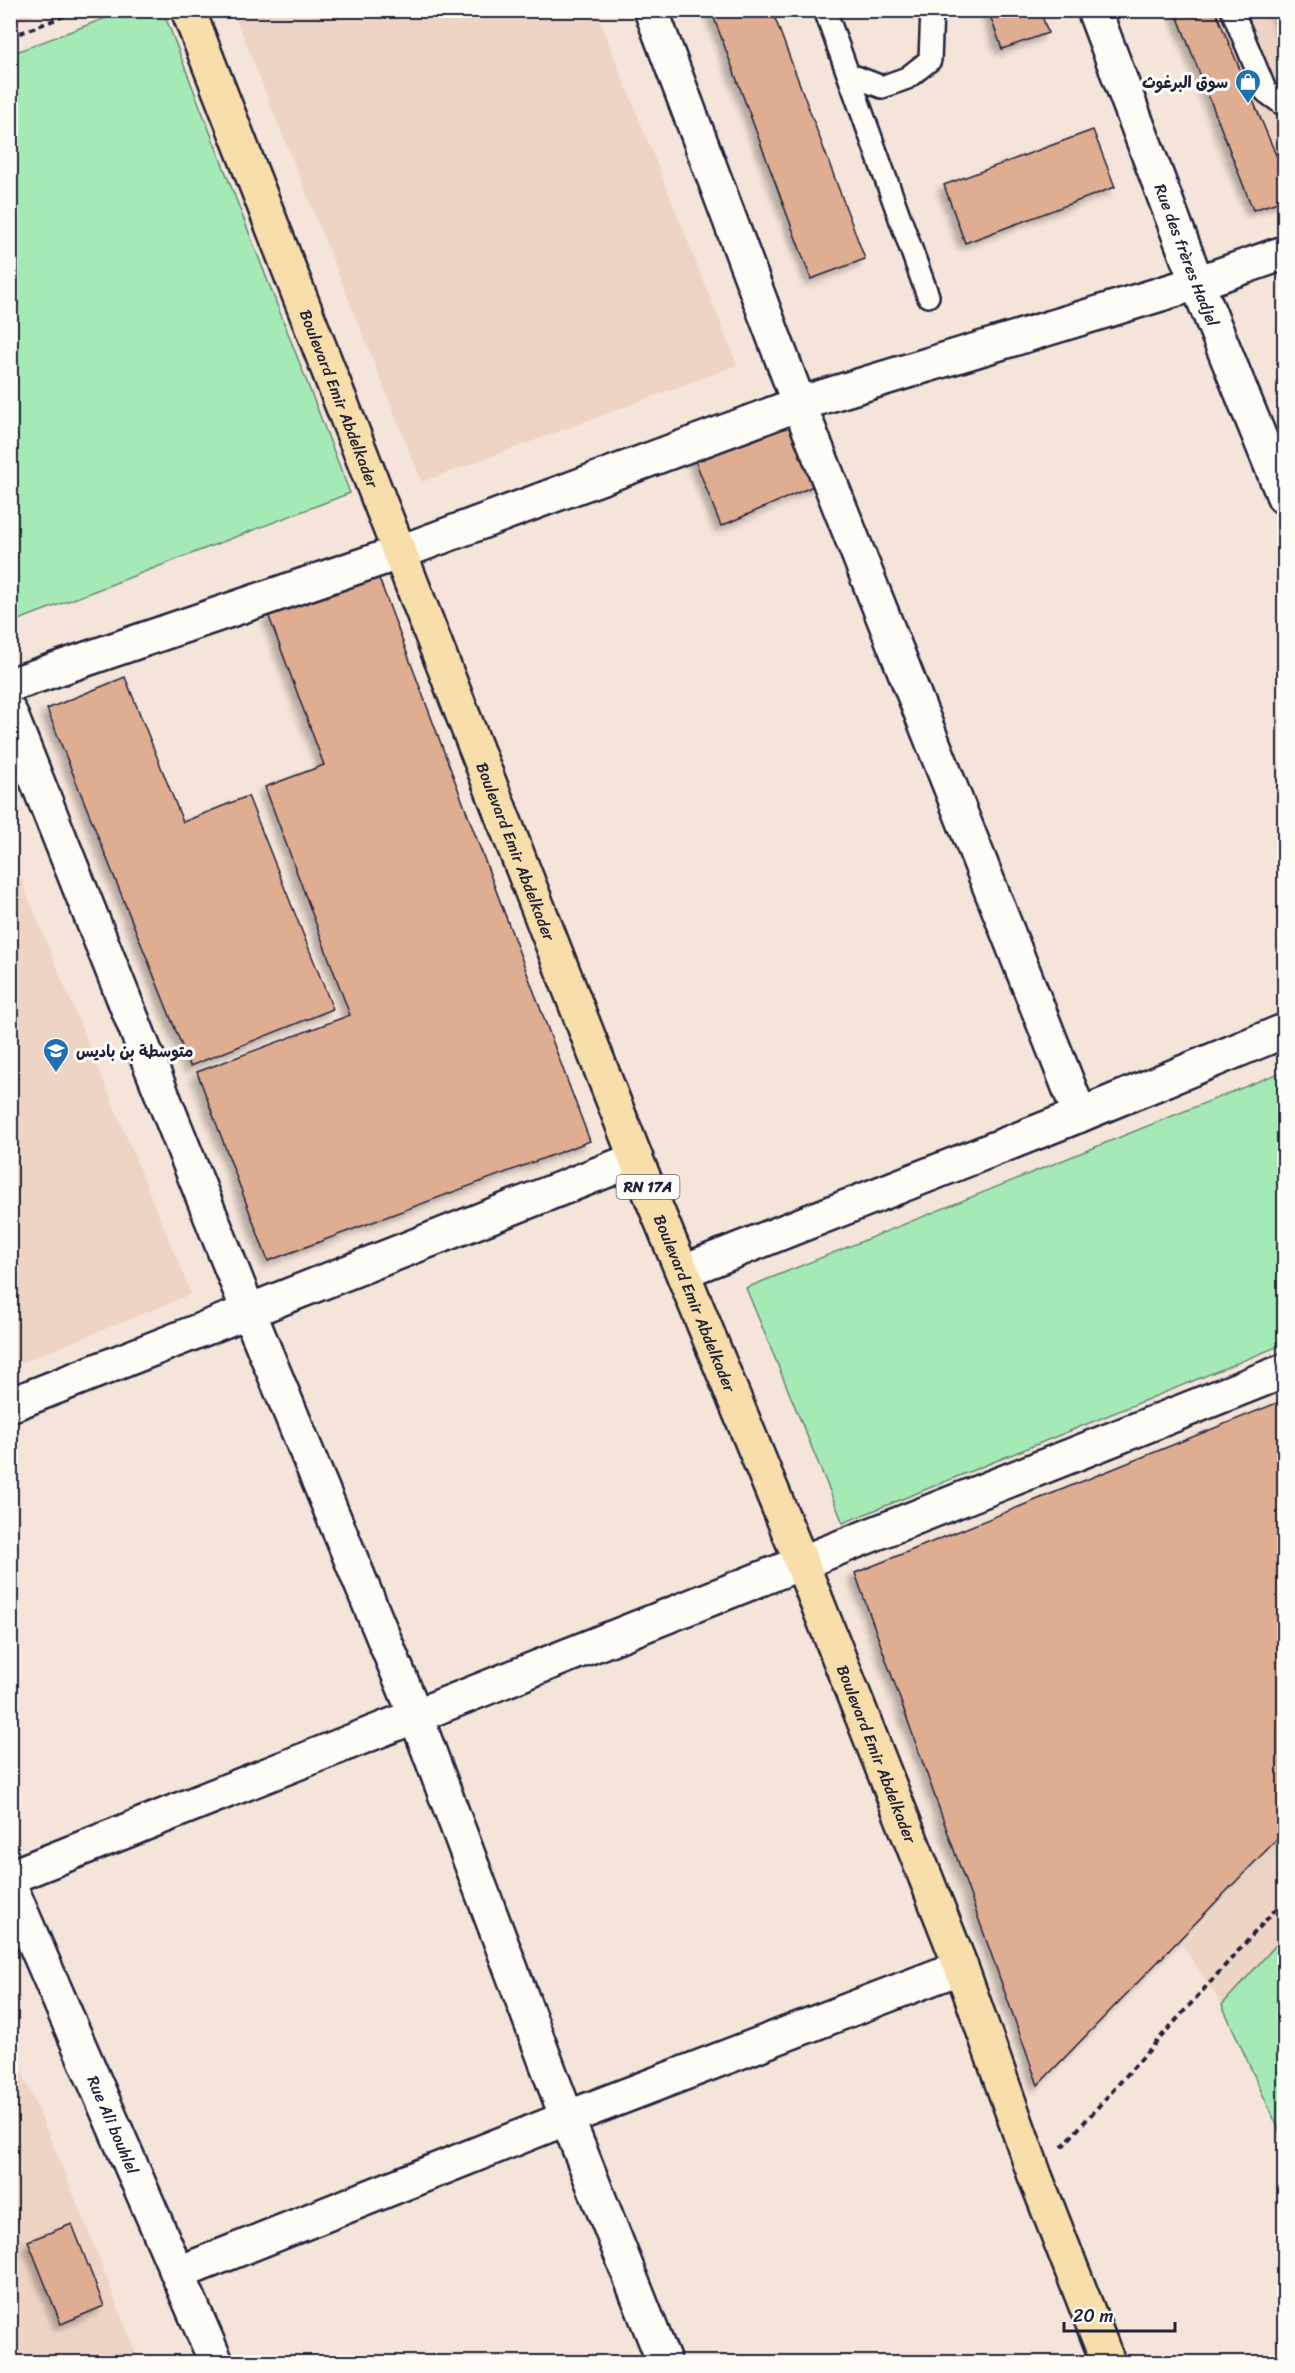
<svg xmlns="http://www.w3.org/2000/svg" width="1295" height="2373" viewBox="0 0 1295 2373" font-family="Sriracha,'Playpen Sans Arabic',sans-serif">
  <defs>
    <filter id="shadow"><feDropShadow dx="-5.5" dy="5.5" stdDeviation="3" flood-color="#0004"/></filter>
  </defs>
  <rect width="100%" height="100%" fill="#f4e4d9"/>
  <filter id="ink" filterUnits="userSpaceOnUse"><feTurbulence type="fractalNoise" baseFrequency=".0167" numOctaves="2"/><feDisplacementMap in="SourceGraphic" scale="12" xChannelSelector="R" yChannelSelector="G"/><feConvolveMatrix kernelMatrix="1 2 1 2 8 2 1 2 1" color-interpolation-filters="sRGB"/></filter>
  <g filter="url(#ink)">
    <!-- built -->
    <path fill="#eed4c4" d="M11,10h34v1l-34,13z
      M233,11h363l141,354 -315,117z
      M1175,11h109v189l-31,10z
      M10,853l181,441 -180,73h-1z
      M1284,1837v99l-62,69 -40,-60z
      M10,2043l75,179 54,140h-128z"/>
    <!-- green -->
    <path fill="#a5eab5" stroke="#648678" stroke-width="1.5" d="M124,11h39l187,482 -339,130v-569z
      M1284,1071v273l-441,179 -97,-235z
      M1284,1936v205l-62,-136z"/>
    <!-- building -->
    <path fill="#dfad92" stroke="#22223b" stroke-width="1.5" filter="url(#shadow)" d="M711,10h61l93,249 -54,20z
      M988,10h52l8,23 -46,16z
      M1175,10h40l61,145 8,-3v48l-31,10z
      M1277,10h7v22z
      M1093,130l22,57 -150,56 -21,-58z
      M793,415l25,69 -97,42 -28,-71z
      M377,573l213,568 -322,120 -71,-189 153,-57 -85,-228 59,-22 -56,-151z
      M125,677l58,145 65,-26 85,213 -143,57 -143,-357z
      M1284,1400v432l-246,253 -183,-512z
      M10,2064l7,15 -7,3z
      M72,2224l32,82 -43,18 -33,-83z"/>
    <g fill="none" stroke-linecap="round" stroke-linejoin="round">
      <defs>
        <path id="service" d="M825,10l103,286
          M1232,10l34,82 18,13
          M848,74l34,13 25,-9 23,-18 2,-50"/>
        <g id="minor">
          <path d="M651,10l148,394 281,711"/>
          <path id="s1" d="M1094,10l103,273 87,214"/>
          <path d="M10,685l388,-132 401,-149 398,-121 87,-30"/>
          <path d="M10,713l238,597 167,404 152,404 97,244"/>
          <path d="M684,1271l396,-156 204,-84"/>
          <path d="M10,1405l626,-246"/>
          <path d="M10,1877c424,-171 850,-336 1274,-506"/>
          <path id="s2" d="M10,1886l206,476"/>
          <path d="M179,2273l388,-155 394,-151"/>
        </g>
        <g id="primary">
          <path id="s3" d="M188,10l448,1149 166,405 159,403 74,209 73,186"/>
        </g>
      </defs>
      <!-- service casing -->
      <use href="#service" stroke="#22223b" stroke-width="26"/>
      <!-- minor casing -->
      <use href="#minor" stroke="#22223b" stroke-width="38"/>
      <!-- primary casing -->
      <use href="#primary" stroke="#22223b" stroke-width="38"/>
      <!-- path -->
      <path stroke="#22223b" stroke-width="4" stroke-dasharray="6 4.5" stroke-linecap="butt" d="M10,37l70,-27
        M1062,2147l222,-247"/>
      <!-- service -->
      <use href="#service" stroke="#fdfcf7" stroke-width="21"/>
      <!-- minor -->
      <use href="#minor" stroke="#fdfcf7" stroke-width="33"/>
      <!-- primary -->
      <use href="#primary" stroke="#f8deab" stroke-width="33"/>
    </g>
  </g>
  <!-- icons -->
  <defs>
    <symbol id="shop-pin" viewBox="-11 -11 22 30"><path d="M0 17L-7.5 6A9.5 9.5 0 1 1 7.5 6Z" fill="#1f6fb2" stroke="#fdfcf7"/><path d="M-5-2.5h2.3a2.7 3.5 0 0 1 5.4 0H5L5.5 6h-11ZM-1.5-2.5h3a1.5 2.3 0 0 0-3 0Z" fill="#fff"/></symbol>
    <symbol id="school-pin" viewBox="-11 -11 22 30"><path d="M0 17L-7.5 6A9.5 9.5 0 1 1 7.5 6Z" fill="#1f6fb2" stroke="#fdfcf7"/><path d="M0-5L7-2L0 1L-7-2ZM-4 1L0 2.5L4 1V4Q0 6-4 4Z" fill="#fff"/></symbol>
  </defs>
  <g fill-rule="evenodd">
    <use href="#shop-pin" x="1233" y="67" width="30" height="40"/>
    <use href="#school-pin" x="41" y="1036" width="30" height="40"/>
  </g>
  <g text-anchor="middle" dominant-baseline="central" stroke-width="6" stroke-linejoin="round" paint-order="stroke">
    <!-- shield labels -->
    <rect fill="#fdfcf7" stroke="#646373" stroke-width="1.5" x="616.5" y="1175" width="63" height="24" rx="4.5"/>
    <g font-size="15" font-weight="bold" fill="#22223b">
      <text x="648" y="1187">RN 17A</text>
    </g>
    <!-- poi labels -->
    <g font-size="16" font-weight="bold" fill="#22223b" stroke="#fdfcf7" text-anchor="end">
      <text x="1228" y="82">سوق البرغوث</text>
      <text x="76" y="1051" text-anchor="start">متوسطة بن باديس</text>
    </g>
    <!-- street labels -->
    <g font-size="16" fill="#22223b" stroke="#fdfcf7">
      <text stroke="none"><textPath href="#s1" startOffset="262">Rue des frères Hadjel</textPath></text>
      <text stroke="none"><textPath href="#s3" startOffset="417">Boulevard Emir Abdelkader</textPath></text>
      <text stroke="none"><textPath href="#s3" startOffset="903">Boulevard Emir Abdelkader</textPath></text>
      <text stroke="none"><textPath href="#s3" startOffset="1389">Boulevard Emir Abdelkader</textPath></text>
      <text stroke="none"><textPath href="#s3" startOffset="1875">Boulevard Emir Abdelkader</textPath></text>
      <text stroke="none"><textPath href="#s2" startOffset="260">Rue Ali bouhlel</textPath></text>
    </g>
  </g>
  <!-- margin -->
  <rect width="1295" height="2373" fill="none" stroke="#fdfcf7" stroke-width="36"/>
  <rect x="18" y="18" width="1259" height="2337" fill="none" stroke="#22223b" stroke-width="2" filter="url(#ink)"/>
  <!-- scale -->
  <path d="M1064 2322v9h111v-9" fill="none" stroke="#22223b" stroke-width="3"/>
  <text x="1073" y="2322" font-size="18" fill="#22223b" stroke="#fdfcf7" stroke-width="4.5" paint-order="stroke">20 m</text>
</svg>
